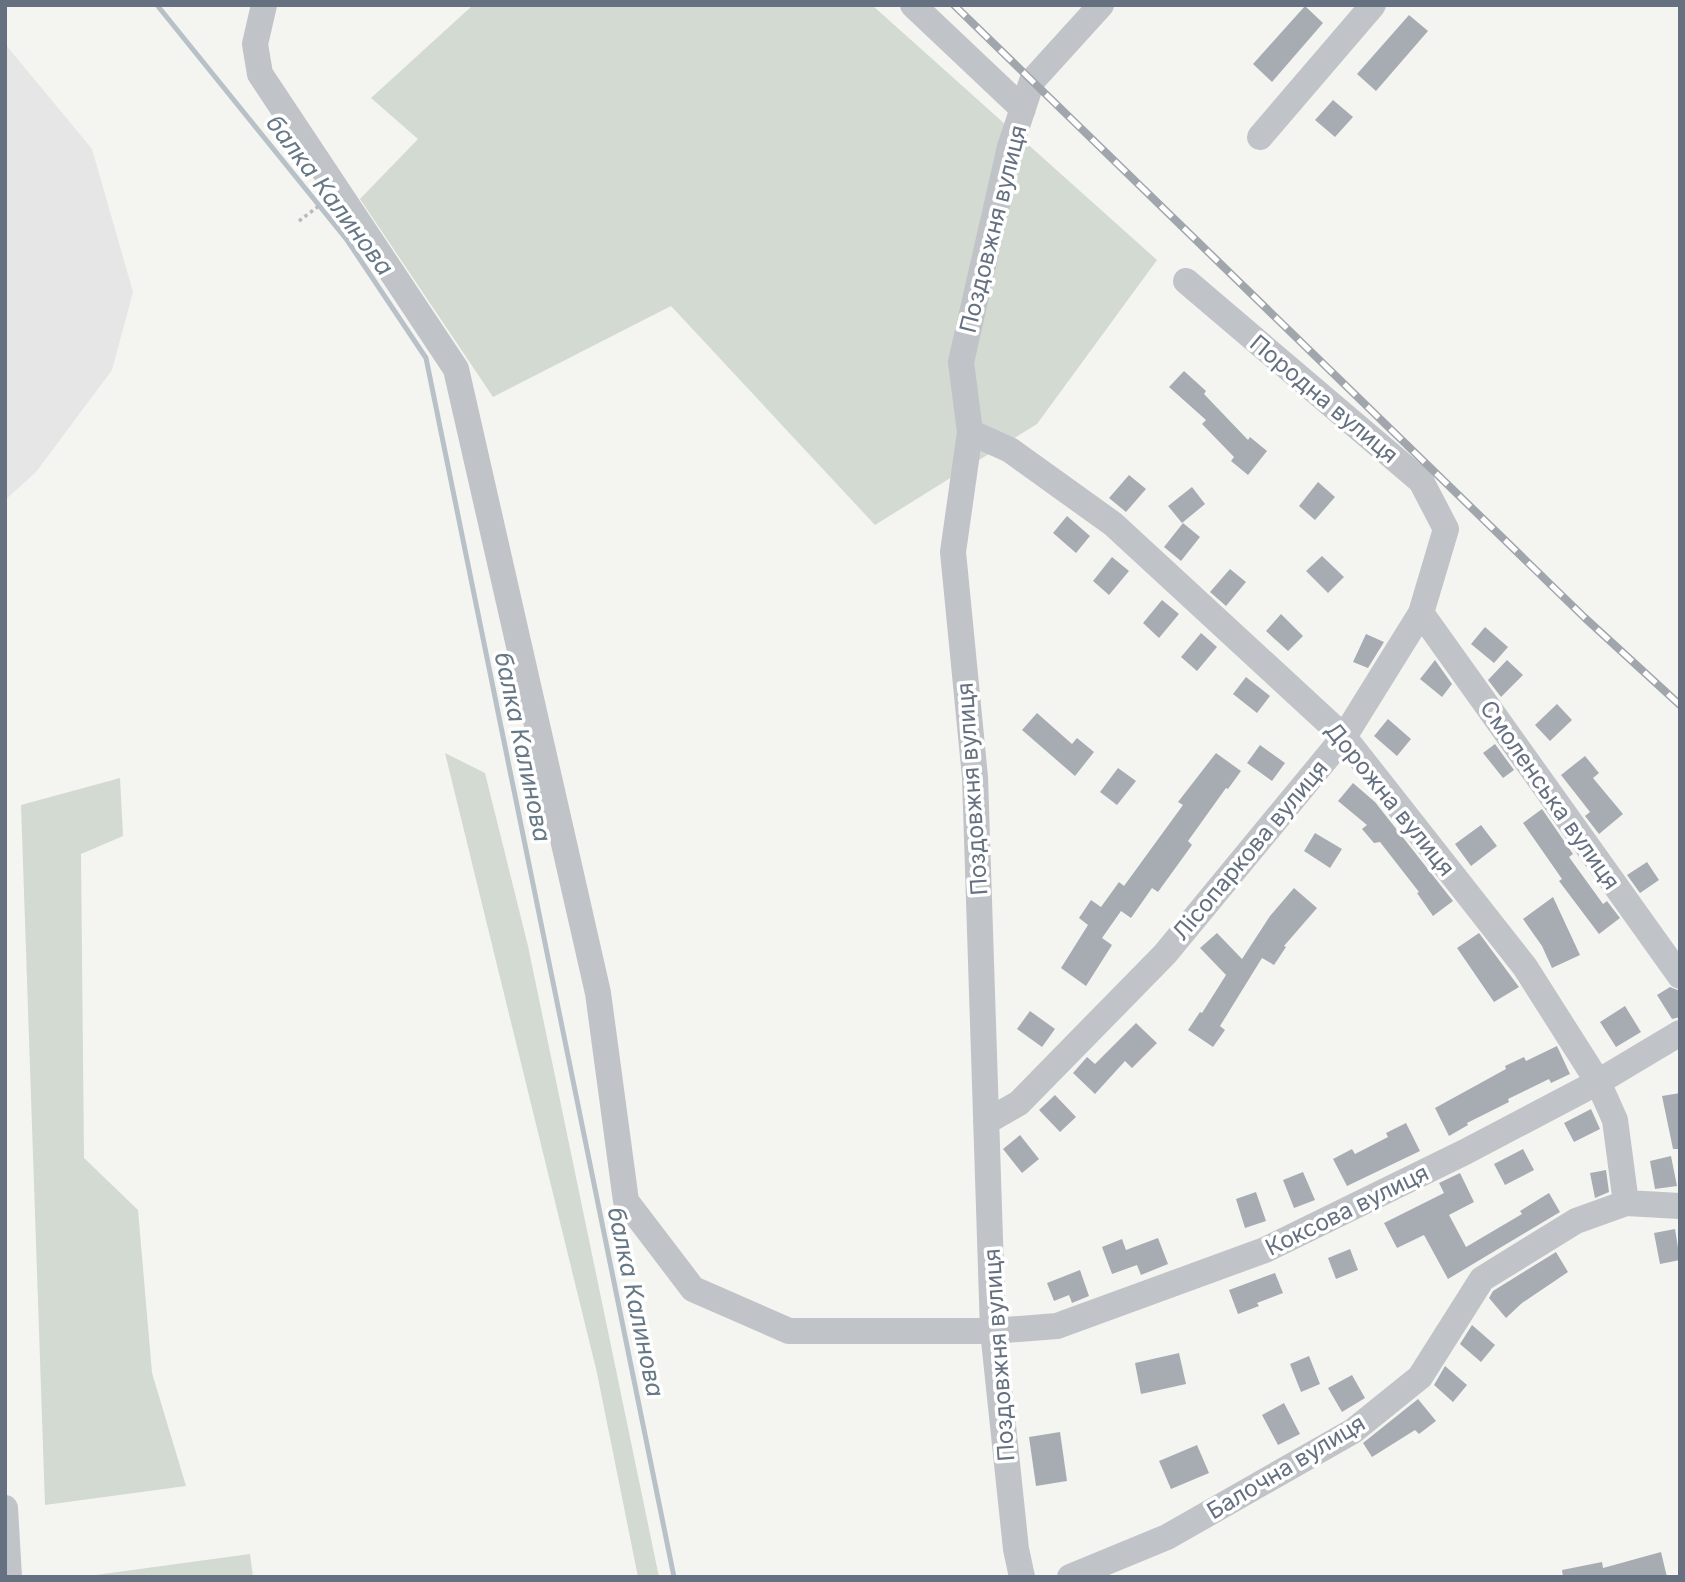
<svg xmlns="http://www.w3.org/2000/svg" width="1685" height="1582" viewBox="0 0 1685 1582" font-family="Inter,sans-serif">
  <rect width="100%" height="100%" fill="#f4f5f1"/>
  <!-- built -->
  <path fill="#e5e6e5" d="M5,44l87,105 41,143 -21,78 -76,102 -31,28z"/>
  <!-- green -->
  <path fill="#d3dad1" d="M473,5h399l285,255 -120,164 -162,101 -204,-219 -178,91 -133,-198 58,-60 -47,-41z
    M445,753l40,20 43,173 131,631h-21l-41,-204z
    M120,778l3,58 -42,18 3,304 54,52 14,163 34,113 -141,19 -24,-700z
    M250,1554l3,23h-172z"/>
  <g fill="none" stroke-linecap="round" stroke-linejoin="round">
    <!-- stream -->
    <path stroke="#b8c1c7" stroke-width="5" d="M157,5l190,235 79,118 248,1219"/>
  </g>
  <!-- building -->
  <path fill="#a7acb3" d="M1305,6l18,17 -51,59 -19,-18z
    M1409,15l19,16 -52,60 -19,-17z
    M1333,100l20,17 -18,20 -20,-17z
    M1184,371l22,20 -2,3 44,46 2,-3 17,14 -19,24 -17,-14 3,-4 -32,-33 4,-4 -37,-33z
    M1129,475l17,14 -20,23 -17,-14z
    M1318,482l17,15 -20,23 -16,-14z
    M1192,487l13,17 -23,19 -14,-17z
    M1067,516l23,20 -14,17 -23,-20z
    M1183,523l17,14 -19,24 -17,-14z
    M1322,556l22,21 -16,16 -22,-22z
    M1112,557l17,14 -20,24 -16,-14z
    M1230,569l16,13 -20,24 -16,-14z
    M1162,600l17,14 -20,24 -16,-15z
    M1281,614l22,22 -15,15 -22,-20z
    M1485,627l23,20 -14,16 -23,-19z
    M1201,633l16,14 -20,24 -16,-14z
    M1366,634l18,8 -16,26 -15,-6z
    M1435,660l17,24 -10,13 -22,-18z
    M1507,660l16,15 -22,22 -13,-17z
    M1246,677l24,19 -13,17 -24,-19z
    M1557,704l15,16 -22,21 -15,-16z
    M1037,713l35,31 5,-6 17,14 -19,24 -53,-46z
    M1388,719l23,20 -14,17 -23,-20z
    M1495,744l19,26 -11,8 -20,-25z
    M1260,745l25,18 -13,18 -25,-18z
    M1216,753l25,18 -13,18 -2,-1 -38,53 4,4 -34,47 -6,-4 -21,30 -10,-7 -19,27 10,7 -26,41 -25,-18 27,-43 -9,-7 12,-18 10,7 18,-25 5,4 59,-81 -5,-3z
    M1585,756l14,17 -6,5 30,36 -24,20 -14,-18 5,-4 -29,-37z
    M1118,768l18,13 -19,24 -17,-13z
    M1353,783l22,19 78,99 -20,15 -16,-23 2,-1 -39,-50 -6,1 -12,-14 5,-4 -29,-24z
    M1542,809l31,45 -4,3 34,47 4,-3 13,17 -21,16 -40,-53 3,-2 -39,-56z
    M1481,825l16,21 -26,20 -16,-22z
    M1315,833l27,16 -12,19 -26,-17z
    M1647,862l12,18 -19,13 -13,-18z
    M1294,888l23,20 -33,38 2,1 -12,18 -12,-7 -42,68 5,4 -12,17 -25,-17 12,-18 2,1 24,-38 -26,-27 17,-15 25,26 28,-43z
    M1553,897l27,58 -28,13 -10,-22 -19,-27z
    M1479,933l40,54 -25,15 -37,-54z
    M1670,987l10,4v26l-8,2 -15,-24z
    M1625,1006l16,26 -25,15 -16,-25z
    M1030,1011l25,18 -13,18 -25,-18z
    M1136,1023l21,20 -25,25 -7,-7 -30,33 -22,-21 14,-16 8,7z
    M1557,1046l13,28 -19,9 -2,-4 -41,20 1,3 -42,21 1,2 -19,11 -14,-28 71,-39 -1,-3 19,-9 2,4z
    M1680,1093v56h-7l-11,-53z
    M1055,1095l21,22 -16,15 -21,-22z
    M1591,1109l9,20 -26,13 -10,-19z
    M1406,1123l14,28 -73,35 -14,-27 19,-10 3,5 33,-17 -2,-4z
    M1020,1135l19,24 -17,14 -19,-24z
    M1523,1149l11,21 -29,15 -11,-21z
    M1671,1156l6,30 -22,3 -5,-28z
    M1606,1170l3,22 -14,6 -5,-25z
    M1303,1172l12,28 -21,8 -11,-28z
    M1460,1173l14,29 -25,13 17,32 56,-33 -2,-3 29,-18 11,19 -112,67 -24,-44 -27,13 -13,-25 60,-30 -5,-10z
    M1256,1192l10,29 -21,7 -9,-29z
    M1675,1229l5,31 -20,4 -6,-31z
    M1158,1238l10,26 -27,11 -4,-10 -25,9 -10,-27 20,-8 4,11z
    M1350,1249l8,21 -22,9 -8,-21z
    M1556,1252l12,20 -46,31 -16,15 -17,-20 4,-7z
    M1080,1270l9,26 -17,7 -3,-8 -15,6 -7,-18z
    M1275,1273l8,20 -26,10 2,3 -21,8 -9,-24z
    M1472,1325l23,20 -14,17 -21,-18z
    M1179,1353l7,31 -45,10 -6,-31z
    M1309,1356l11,28 -19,8 -11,-28z
    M1445,1366l22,19 -14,17 -19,-17z
    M1352,1375l13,23 -23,14 -14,-24z
    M1418,1399l18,22 -17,13 -4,-4 -43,27 -9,-14z
    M1284,1403l16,31 -22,11 -16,-30z
    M1060,1432l7,49 -31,5 -7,-49z
    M1197,1445l12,28 -38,16 -12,-28z
    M1661,1552l6,25h-104l-1,-7 40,-8 1,6z"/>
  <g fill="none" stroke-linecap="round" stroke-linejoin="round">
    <!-- path -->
    <path stroke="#b8babd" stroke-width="3.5" stroke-dasharray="3.5 3.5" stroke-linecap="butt" d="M299,221l21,-16"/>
    <!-- minor -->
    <path stroke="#c0c3c7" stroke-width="26" d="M264,5l-9,39 5,30 196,295 142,624 28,208 67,88 96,42h204l64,-5 208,-76 200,-98 133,-70 82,-49
      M913,5l110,104
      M1260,137l113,-132
      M970,432l40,18 103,74 231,213 181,230 73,115 17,38 11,83
      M1421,613l259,363
      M986,1122l33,-19 146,-149 179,-217 77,-124 25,-84 -25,-48 -235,-200
      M5,1508l4,69
      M1022,1577l-6,-28 -23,-218 -18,-554 -22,-225 17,-120 -9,-70 49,-215 22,-66 69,-76
      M1070,1577l97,-40 186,-106 67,-54 62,-98 94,-58 50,-18 54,3"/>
    <defs>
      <path id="rail" d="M954,5l631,613 95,87"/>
    </defs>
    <!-- rail casing -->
    <use href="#rail" stroke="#a1a6ac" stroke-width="8"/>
    <!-- rail -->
    <use href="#rail" stroke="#fff" stroke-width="5" stroke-dasharray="16" stroke-linecap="butt"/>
  </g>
  <g text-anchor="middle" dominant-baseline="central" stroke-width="7" stroke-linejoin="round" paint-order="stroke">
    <!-- street labels -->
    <g font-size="23" fill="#657181" stroke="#fff">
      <text transform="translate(993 229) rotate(-76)">Поздовжня вулиця</text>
      <text transform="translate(1324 399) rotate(40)">Породна вулиця</text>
      <text transform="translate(972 789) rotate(-94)">Поздовжня вулиця</text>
      <text transform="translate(1550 795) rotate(55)">Смоленська вулиця</text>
      <text transform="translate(1390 799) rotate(51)">Дорожна вулиця</text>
      <text transform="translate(1250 850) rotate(-50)">Лісопаркова вулиця</text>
      <text transform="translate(1347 1210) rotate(-26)">Коксова вулиця</text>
      <text transform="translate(999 1355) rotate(-94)">Поздовжня вулиця</text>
      <text transform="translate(1286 1467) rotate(-31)">Балочна вулиця</text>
    </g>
    <!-- water labels -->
    <g font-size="24" font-style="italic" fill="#667885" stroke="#fff">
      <text transform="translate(330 195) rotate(53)">балка Калинова</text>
      <text transform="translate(523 747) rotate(78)">балка Калинова</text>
      <text transform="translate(636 1302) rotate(78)">балка Калинова</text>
    </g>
  </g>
  <!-- border -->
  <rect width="1685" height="1582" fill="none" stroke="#657181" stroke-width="14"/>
</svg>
